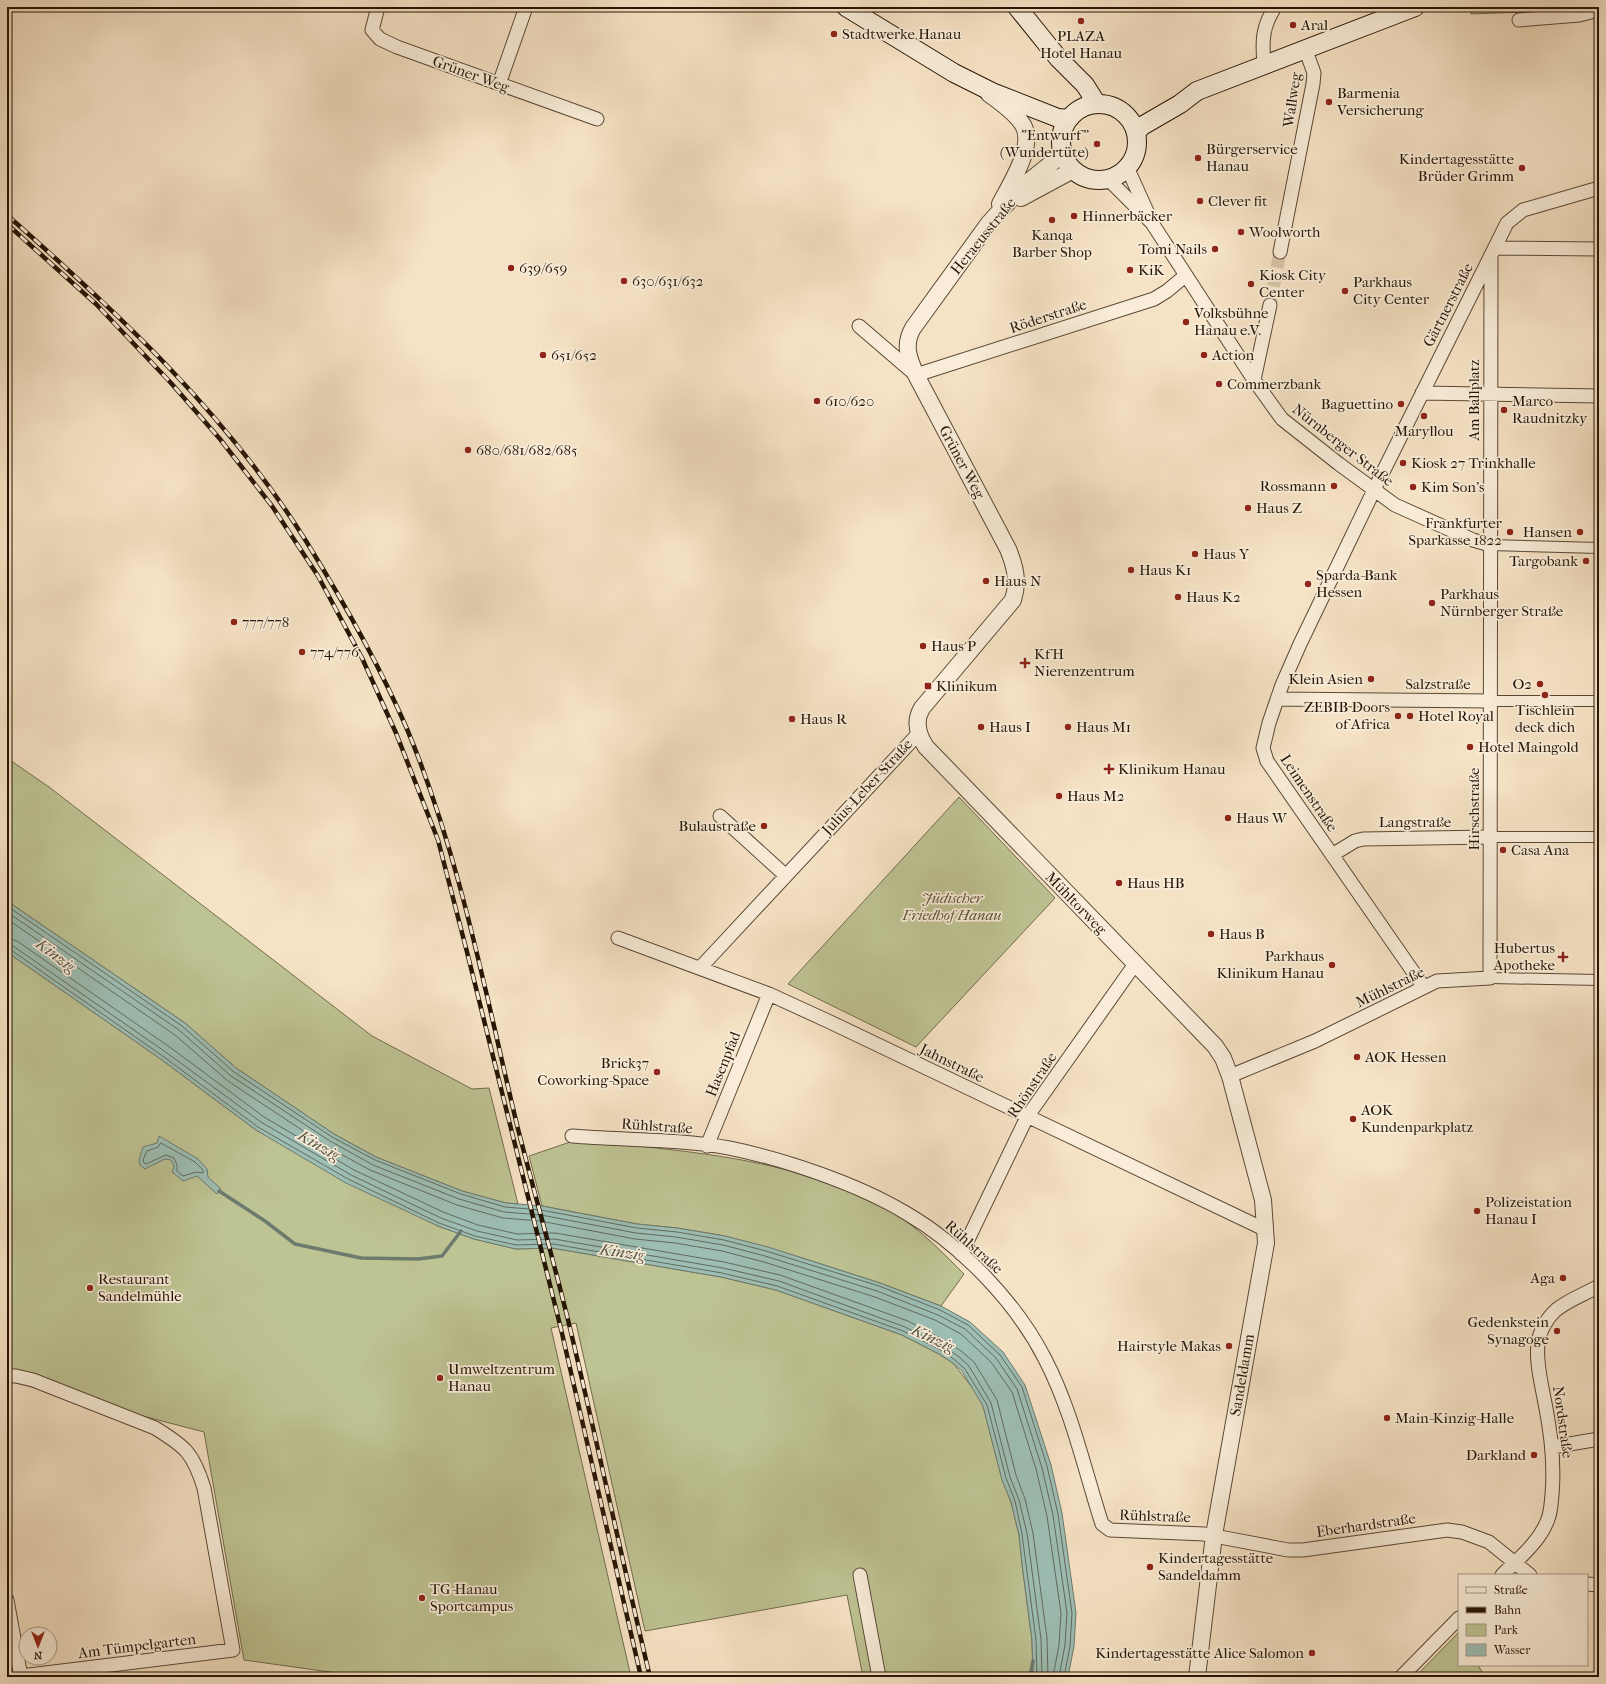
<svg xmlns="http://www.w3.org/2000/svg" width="1606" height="1684" viewBox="0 0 1606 1684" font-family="'IM FELL French Canon',serif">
  <rect width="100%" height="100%" fill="#f6e3c5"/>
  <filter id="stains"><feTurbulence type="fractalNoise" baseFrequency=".005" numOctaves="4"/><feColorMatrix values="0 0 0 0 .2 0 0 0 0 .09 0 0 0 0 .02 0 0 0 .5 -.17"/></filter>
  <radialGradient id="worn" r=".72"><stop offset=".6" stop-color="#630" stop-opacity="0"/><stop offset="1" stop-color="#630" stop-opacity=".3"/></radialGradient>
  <!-- green -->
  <path fill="#bec393" stroke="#726c4c" d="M1471,7h80v4l-80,3z
    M7,758l42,29 323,249 100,53 17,-1 29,116 -12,-1 -44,-12 -86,-34 -42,-23 -98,-66 -51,-45 -178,-122z
    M959,797l96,101 -139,149 -128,-63z
    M7,952l155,108 94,70 182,96 36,13 42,10 36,-1 169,29 55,13 126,45 37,19 14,9 22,28 8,15 19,73 9,23 8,33 3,29 10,76 1,37h-170l-16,-82 -202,36 -69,-308 -25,5 80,349h-276l-4,-2 -107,-15 -40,-228 -191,-50 -6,-5z
    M576,1140c106,11 226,17 319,74 26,16 48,39 69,60l-23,32 -61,-23 -81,-26 -74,-21 -48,-8 -40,-4 -95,-18 -13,-50z
    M1459,1632v33h19l7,12h-70z"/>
  <!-- water -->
  <path fill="#9dbeb4" stroke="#6d7a6e" d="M7,901l178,122 51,45 98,66 42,23 86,34 44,12 36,3 95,18 40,4 48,8 43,11 112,36 61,23 29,16 33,30 22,33 26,80 11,48 14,100 -2,33 -6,31h-35l-1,-37 -10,-76 -3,-29 -8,-33 -9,-22 -19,-74 -21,-35 -9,-8 -14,-9 -37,-19 -126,-45 -55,-13 -169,-29 -36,1 -42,-10 -36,-13 -92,-43 -90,-53 -94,-70 -155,-108z
    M159,1136l39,23 9,10 1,8 13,12 -4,5 -20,-18 -14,5 -11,-9 2,-6 -3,-6 -6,-1 -20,10 -5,-4 -1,-5 4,-13 14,-4z"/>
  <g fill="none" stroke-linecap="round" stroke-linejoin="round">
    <!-- shore -->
    <path stroke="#626a5d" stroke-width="1" d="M7,906l175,120 52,46 98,65 43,23 86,34 44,13 36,3 96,18 40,4 47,8 42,11 113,35 61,24 28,15 32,30 22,32 25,79 11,48 14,99 -2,33 -6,31
      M7,912l172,118 52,46 99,65 43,24 86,34 45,13 37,3 95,18 40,4 47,8 42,11 112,35 61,24 27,14 31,29 21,31 25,79 11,47 14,98 -2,32 -6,32
      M7,919l168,116 53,46 98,65 44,24 87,35 46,13 37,3 95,18 40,4 47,8 42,11 111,35 60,23 26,14 30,28 21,30 24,77 11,47 14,97 -2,32 -6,32
      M7,938l10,3 154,107 93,69 90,53 89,42 35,13 39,9 38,-1 169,29 56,13 128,46 38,20 15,10 13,11 23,38 19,75 9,24 8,34 14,105 1,39
      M7,944l6,2 154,107 94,69 90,53 90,43 36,13 40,9 37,-1 169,29 56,13 126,46 38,19 15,10 11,10 22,37 19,74 9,23 8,33 14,106 1,38
      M7,949l4,1 153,107 94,70 90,52 91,44 36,13 41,9 37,-1 169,29 55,13 126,45 38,19 14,10 10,9 22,36 19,73 9,23 7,33 14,106 1,37
      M161,1143l34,19 8,8v3l-7,-1 -13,4 -6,-5v-6l-3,-7 -8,-3 -20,9 -2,-1 -1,-3 4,-9 11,-4z"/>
    <!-- stream -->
    <path stroke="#6d7a6e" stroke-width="3.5" d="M219,1191l46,30 30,23 66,14 57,1 24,-3 19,-25
      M1030,1677l3,-16"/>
    <!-- minor-tunnel -->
    <path stroke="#d7c4a8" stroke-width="13" stroke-dasharray="13 6" stroke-linecap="butt" d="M1270,305l10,-53"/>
    <defs>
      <path id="pedestrian" d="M1490,545l109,3
        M1491,701h108
        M1490,837h109
        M1490,978l109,2"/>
      <path id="minor" d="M378,7l-6,23 8,9 17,8 200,72
        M1519,20l60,-5 20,-5
        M1264,64c-2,-22 -2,-37 11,-57
        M499,84l27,-77
        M1127,167l23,51
        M1108,179l44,44 102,157 28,39 57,45 56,41 78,35 17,5
        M1495,248l104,1
        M1280,252l33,-168 1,-11 -9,-25
        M859,326l57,49 238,-76 13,-8 18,-15
        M1254,380l16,-75
        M1422,393l177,3
        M1277,699l214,2
        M720,816l65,59
        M1332,855l23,-14 8,-2 127,-2
        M618,938l151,56 61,28 436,208
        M700,968l219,-235
        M1423,986l-156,-225 -4,-13 6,-25 13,-38 18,-41 74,-154 133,-267 16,-13 76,-22
        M1230,1076l85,-35 122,-60 53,-3 1,-722
        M572,1136c50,4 108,3 157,12 55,11 129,36 177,65 55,32 110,89 139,146 27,52 39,109 57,165l8,6 94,4 84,16h15l144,-20 15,2 27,10 41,33
        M707,1146l62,-152
        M961,1254l66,-137 108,-153
        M7,1376h9l17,4 122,48c31,19 38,25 49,60l29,162 -212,26
        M1552,1447l47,-8
        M860,1575l19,102
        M1502,1575c16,-16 38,-33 46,-56 3,-7 3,-16 4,-24 3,-35 -2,-68 -9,-102 -3,-16 -7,-33 -5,-49 1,-12 9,-26 18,-34 12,-10 29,-16 43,-24
        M1587,1584l12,1
        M7,1600l14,77
        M1401,1677l58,-59"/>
      <path id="tertiary" d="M989,94c11,8 24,17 32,28 17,21 -11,62 -21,82
        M1063,154l-40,32 -34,37 -76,105c-10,17 -4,31 3,47l92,174c7,17 11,33 5,51l-91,108c-8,13 -4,27 4,39l289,299 8,12 7,18 33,124 3,43 -52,292 -17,142
        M1021,198l52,-28"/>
      <path id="secondary" d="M846,7l108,66 38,19 66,26 11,1
        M1017,7l42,52 26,26 12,19
        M1061 142a38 38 0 1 1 76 0a38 38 0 1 1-76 0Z
        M1136,133l6,-7 38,-22 17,-13 218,-84"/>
    </defs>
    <!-- pedestrian casing -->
    <use href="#pedestrian" stroke="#5a4836" stroke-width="12"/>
    <!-- minor casing -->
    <use href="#minor" stroke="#5a4836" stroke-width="15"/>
    <!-- tertiary casing -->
    <use href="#tertiary" stroke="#5a4836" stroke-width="18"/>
    <!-- secondary casing -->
    <use href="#secondary" stroke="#261506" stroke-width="20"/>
    <!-- pedestrian -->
    <use href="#pedestrian" stroke="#f9edd9" stroke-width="10"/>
    <!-- minor -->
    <use href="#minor" stroke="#f9edd9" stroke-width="13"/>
    <!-- tertiary -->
    <use href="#tertiary" stroke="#f9edd9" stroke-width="16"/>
    <!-- secondary -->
    <use href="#secondary" stroke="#f9edd9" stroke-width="18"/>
    <defs>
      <path id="rail" d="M7,215c112,99 218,197 299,326 37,60 73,123 101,188 53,127 78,263 110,396 17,67 36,133 52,199 28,117 53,236 81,353
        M7,224l89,80 75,79 49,56 52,67 46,70 44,82 34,75 42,107 29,112 94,377 80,348"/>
    </defs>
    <!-- rail casing -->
    <use href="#rail" stroke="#261506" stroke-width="4.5"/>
    <!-- rail -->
    <use href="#rail" stroke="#f9edd9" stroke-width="3" stroke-dasharray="9" stroke-linecap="butt"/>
  </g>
  <!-- markers -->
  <g fill="#8f2418" stroke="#f9edd9" stroke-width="1.5">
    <circle cx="1081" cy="21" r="4"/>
    <circle cx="1293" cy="25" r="4"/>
    <circle cx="834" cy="34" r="4"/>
    <circle cx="1329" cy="102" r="4"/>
    <circle cx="1097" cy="144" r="4"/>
    <circle cx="1198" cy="158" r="4"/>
    <circle cx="1522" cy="168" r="4"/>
    <circle cx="1200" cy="201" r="4"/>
    <circle cx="1074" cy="216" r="4"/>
    <circle cx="1052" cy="220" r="4"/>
    <circle cx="1241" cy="232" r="4"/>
    <circle cx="1215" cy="249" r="4"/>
    <circle cx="511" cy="268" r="4"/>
    <circle cx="1130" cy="270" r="4"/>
    <circle cx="624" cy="281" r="4"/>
    <circle cx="1251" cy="284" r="4"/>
    <circle cx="1345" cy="291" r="4"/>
    <circle cx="1186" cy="322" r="4"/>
    <circle cx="543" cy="355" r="4"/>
    <circle cx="1204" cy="355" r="4"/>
    <circle cx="1219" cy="384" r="4"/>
    <circle cx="817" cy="401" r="4"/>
    <circle cx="1401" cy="404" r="4"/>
    <circle cx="1504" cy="410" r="4"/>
    <circle cx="1424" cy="416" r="4"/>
    <circle cx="468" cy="450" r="4"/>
    <circle cx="1403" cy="463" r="4"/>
    <circle cx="1334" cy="486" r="4"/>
    <circle cx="1413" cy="487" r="4"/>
    <circle cx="1248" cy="508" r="4"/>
    <circle cx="1510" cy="532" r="4"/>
    <circle cx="1580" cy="532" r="4"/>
    <circle cx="1195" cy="554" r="4"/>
    <circle cx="1586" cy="561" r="4"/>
    <circle cx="1131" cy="570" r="4"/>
    <circle cx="986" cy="581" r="4"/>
    <circle cx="1308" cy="584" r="4"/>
    <circle cx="1178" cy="597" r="4"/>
    <circle cx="1432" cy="603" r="4"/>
    <circle cx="234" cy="622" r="4"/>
    <circle cx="923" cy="646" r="4"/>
    <circle cx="302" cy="652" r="4"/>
    <path d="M1023 657h4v4h4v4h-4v4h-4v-4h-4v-4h4z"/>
    <circle cx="1371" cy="679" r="4"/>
    <circle cx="1540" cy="684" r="4"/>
    <rect x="924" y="682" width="8" height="8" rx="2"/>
    <circle cx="1545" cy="695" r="4"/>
    <circle cx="1398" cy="716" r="4"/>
    <circle cx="1410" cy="716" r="4"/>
    <circle cx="792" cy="719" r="4"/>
    <circle cx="981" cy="727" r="4"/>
    <circle cx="1068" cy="727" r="4"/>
    <circle cx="1470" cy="747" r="4"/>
    <path d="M1107 763h4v4h4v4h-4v4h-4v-4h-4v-4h4z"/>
    <circle cx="1059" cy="796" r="4"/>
    <circle cx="1228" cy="818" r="4"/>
    <circle cx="764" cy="826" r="4"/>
    <circle cx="1503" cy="850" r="4"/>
    <circle cx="1119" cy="883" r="4"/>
    <circle cx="1211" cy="934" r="4"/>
    <path d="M1561 951h4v4h4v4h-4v4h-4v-4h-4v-4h4z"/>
    <circle cx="1332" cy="965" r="4"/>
    <circle cx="1357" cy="1057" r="4"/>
    <circle cx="657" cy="1072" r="4"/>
    <circle cx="1353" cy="1119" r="4"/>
    <circle cx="1477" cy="1211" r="4"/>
    <circle cx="1563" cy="1278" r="4"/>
    <circle cx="90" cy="1288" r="4"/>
    <circle cx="1557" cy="1331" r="4"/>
    <circle cx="1229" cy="1346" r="4"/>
    <circle cx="440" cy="1378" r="4"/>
    <circle cx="1387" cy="1418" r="4"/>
    <circle cx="1534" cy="1455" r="4"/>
    <circle cx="1150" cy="1567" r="4"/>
    <circle cx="422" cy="1598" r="4"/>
    <circle cx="1312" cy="1653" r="4"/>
  </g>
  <g text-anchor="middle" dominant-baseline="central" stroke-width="3.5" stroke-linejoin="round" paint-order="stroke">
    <!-- poi labels -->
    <g font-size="15" fill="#261506" stroke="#f9edd9" text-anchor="start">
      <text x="1301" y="25">Aral</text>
      <text x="842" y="34">Stadtwerke Hanau</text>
      <text x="1081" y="36" text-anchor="middle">PLAZA<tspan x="1081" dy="17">Hotel Hanau</tspan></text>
      <text x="1337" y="93">Barmenia<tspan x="1337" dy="17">Versicherung</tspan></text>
      <text x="1089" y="135" text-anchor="end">"Entwurf"<tspan x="1089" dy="17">(Wundertüte)</tspan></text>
      <text x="1206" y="149">Bürgerservice<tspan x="1206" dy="17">Hanau</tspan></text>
      <text x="1514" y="159" text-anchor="end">Kindertagesstätte<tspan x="1514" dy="17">Brüder Grimm</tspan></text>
      <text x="1208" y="201">Clever fit</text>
      <text x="1082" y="216">Hinnerbäcker</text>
      <text x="1249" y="232">Woolworth</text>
      <text x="1052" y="235" text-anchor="middle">Kanqa<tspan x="1052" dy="17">Barber Shop</tspan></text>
      <text x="1207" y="249" text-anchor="end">Tomi Nails</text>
      <text x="519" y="268">639/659</text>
      <text x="1138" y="270">KiK</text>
      <text x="1259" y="275">Kiosk City<tspan x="1259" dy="17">Center</tspan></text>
      <text x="632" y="281">630/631/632</text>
      <text x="1353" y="282">Parkhaus<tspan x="1353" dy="17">City Center</tspan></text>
      <text x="1194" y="313">Volksbühne<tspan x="1194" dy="17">Hanau e.V.</tspan></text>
      <text x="551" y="355">651/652</text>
      <text x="1212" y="355">Action</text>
      <text x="1227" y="384">Commerzbank</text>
      <text x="825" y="401">610/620</text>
      <text x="1512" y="401">Marco<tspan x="1512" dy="17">Raudnitzky</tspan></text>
      <text x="1393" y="404" text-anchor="end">Baguettino</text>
      <text x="1424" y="431" text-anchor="middle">Maryllou</text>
      <text x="476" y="450">680/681/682/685</text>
      <text x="1411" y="463">Kiosk 27 Trinkhalle</text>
      <text x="1326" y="486" text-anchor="end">Rossmann</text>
      <text x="1421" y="487">Kim Son's</text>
      <text x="1256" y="508">Haus Z</text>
      <text x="1502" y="523" text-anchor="end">Frankfurter<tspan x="1502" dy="17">Sparkasse 1822</tspan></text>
      <text x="1572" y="532" text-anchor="end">Hansen</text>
      <text x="1203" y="554">Haus Y</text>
      <text x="1578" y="561" text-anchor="end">Targobank</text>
      <text x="1139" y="570">Haus K1</text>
      <text x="1316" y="575">Sparda-Bank<tspan x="1316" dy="17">Hessen</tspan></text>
      <text x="994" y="581">Haus N</text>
      <text x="1440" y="594">Parkhaus<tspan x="1440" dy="17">Nürnberger Straße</tspan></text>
      <text x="1186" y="597">Haus K2</text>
      <text x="242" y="622">777/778</text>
      <text x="931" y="646">Haus P</text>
      <text x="310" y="652">774/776</text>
      <text x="1034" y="654">KfH<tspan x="1034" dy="17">Nierenzentrum</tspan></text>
      <text x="1363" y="679" text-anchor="end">Klein Asien</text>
      <text x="1532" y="684" text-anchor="end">O2</text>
      <text x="936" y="686">Klinikum</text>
      <text x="1390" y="707" text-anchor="end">ZEBIB Doors<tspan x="1390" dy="17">of Africa</tspan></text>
      <text x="1545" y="710" text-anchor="middle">Tischlein<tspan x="1545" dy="17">deck dich</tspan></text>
      <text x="1418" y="716">Hotel Royal</text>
      <text x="800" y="719">Haus R</text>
      <text x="989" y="727">Haus I</text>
      <text x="1076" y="727">Haus M1</text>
      <text x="1478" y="747">Hotel Maingold</text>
      <text x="1118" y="769">Klinikum Hanau</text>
      <text x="1067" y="796">Haus M2</text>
      <text x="1236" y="818">Haus W</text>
      <text x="756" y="826" text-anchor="end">Bulaustraße</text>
      <text x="1511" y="850">Casa Ana</text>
      <text x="1127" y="883">Haus HB</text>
      <text x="1219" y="934">Haus B</text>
      <text x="1555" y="948" text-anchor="end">Hubertus<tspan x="1555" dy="17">Apotheke</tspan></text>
      <text x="1324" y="956" text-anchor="end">Parkhaus<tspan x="1324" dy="17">Klinikum Hanau</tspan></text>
      <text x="1365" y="1057">AOK Hessen</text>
      <text x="649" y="1063" text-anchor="end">Brick37<tspan x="649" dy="17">Coworking-Space</tspan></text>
      <text x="1361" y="1110">AOK<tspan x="1361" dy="17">Kundenparkplatz</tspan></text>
      <text x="1485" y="1202">Polizeistation<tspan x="1485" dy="17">Hanau I</tspan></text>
      <text x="1555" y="1278" text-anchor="end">Aga</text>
      <text x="98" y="1279">Restaurant<tspan x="98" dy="17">Sandelmühle</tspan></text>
      <text x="1549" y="1322" text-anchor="end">Gedenkstein<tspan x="1549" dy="17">Synagoge</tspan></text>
      <text x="1221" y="1346" text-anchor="end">Hairstyle Makas</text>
      <text x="448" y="1369">Umweltzentrum<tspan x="448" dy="17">Hanau</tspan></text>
      <text x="1395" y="1418">Main-Kinzig-Halle</text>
      <text x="1526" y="1455" text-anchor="end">Darkland</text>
      <text x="1158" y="1558">Kindertagesstätte<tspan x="1158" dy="17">Sandeldamm</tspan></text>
      <text x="430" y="1589">TG-Hanau<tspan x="430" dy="17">Sportcampus</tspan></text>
      <text x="1304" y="1653" text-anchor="end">Kindertagesstätte Alice Salomon</text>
    </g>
    <!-- street labels -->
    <g font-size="15" fill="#261506" stroke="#f9edd9">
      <text transform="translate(471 74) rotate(20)">Grüner Weg</text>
      <text transform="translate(1292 100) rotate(-82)">Wallweg</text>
      <text transform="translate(983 236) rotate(-51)">Heraeusstraße</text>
      <text transform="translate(1448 305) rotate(-63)">Gärtnerstraße</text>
      <text transform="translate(1048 316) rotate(-18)">Röderstraße</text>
      <text transform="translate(1474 400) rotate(-90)">Am Ballplatz</text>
      <text transform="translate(1343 445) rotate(38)">Nürnberger Straße</text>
      <text transform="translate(962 462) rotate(62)">Grüner Weg</text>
      <text x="1438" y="684">Salzstraße</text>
      <text transform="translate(867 787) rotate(-47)">Julius-Leber-Straße</text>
      <text transform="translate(1309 793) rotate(56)">Leimenstraße</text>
      <text transform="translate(1474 809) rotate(-90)">Hirschstraße</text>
      <text x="1415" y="822">Langstraße</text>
      <text transform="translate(1076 903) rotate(46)">Mühltorweg</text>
      <text transform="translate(1390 987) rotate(-26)">Mühlstraße</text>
      <text transform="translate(952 1063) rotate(26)">Jahnstraße</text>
      <text transform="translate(723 1064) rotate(-68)">Hasenpfad</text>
      <text transform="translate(1032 1085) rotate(-56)">Rhönstraße</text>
      <text transform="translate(657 1126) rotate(4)">Rühlstraße</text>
      <text transform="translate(974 1247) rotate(42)">Rühlstraße</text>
      <text transform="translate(1242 1375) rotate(-80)">Sandeldamm</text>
      <text transform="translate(1563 1422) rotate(82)">Nordstraße</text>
      <text transform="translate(1155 1516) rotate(2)">Rühlstraße</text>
      <text transform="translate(1366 1525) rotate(-8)">Eberhardstraße</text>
      <text transform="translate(137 1646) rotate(-7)">Am Tümpelgarten</text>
    </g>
    <!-- park labels -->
    <g font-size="15" font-style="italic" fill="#5b5237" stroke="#f9edd9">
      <text x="952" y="898">Jüdischer<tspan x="952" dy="17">Friedhof Hanau</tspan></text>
    </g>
    <!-- water labels -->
    <g font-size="16" font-style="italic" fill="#505043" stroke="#f9edd9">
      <text transform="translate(56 955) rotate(37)">Kinzig</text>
      <text transform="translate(319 1145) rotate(30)">Kinzig</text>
      <text transform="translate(622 1252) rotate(8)">Kinzig</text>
      <text transform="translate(933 1338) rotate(25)">Kinzig</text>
    </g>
  </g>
  <!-- margin -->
  <rect width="1606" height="1684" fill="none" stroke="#f6e3c5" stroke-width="24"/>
  <rect x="8" y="8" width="1590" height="1668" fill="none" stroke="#261506" stroke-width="2"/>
  <rect x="12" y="12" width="1582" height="1660" fill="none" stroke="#261506"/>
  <!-- legend -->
  <rect x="1458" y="1574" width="130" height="92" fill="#f9edd9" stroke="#a59785"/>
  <rect x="1466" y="1587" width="20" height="6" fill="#f9edd9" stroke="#a59785"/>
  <text x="1494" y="1594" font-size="12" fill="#261506">Straße</text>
  <rect x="1466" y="1607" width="20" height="6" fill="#261506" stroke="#a59785"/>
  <text x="1494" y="1614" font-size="12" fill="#261506">Bahn</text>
  <rect x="1466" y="1624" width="20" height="12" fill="#bec393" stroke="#a59785"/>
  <text x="1494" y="1634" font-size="12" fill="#261506">Park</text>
  <rect x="1466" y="1644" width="20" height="12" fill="#9dbeb4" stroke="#a59785"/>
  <text x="1494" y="1654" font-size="12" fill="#261506">Wasser</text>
  <!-- north arrow -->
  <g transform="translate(38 1646) rotate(180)"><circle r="19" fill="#f9edd9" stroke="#a59785"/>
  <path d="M0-3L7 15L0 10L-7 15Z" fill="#8f2418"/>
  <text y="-6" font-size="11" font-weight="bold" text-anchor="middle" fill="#261506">N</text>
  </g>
  <rect width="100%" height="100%" filter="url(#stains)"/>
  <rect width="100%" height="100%" fill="url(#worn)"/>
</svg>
